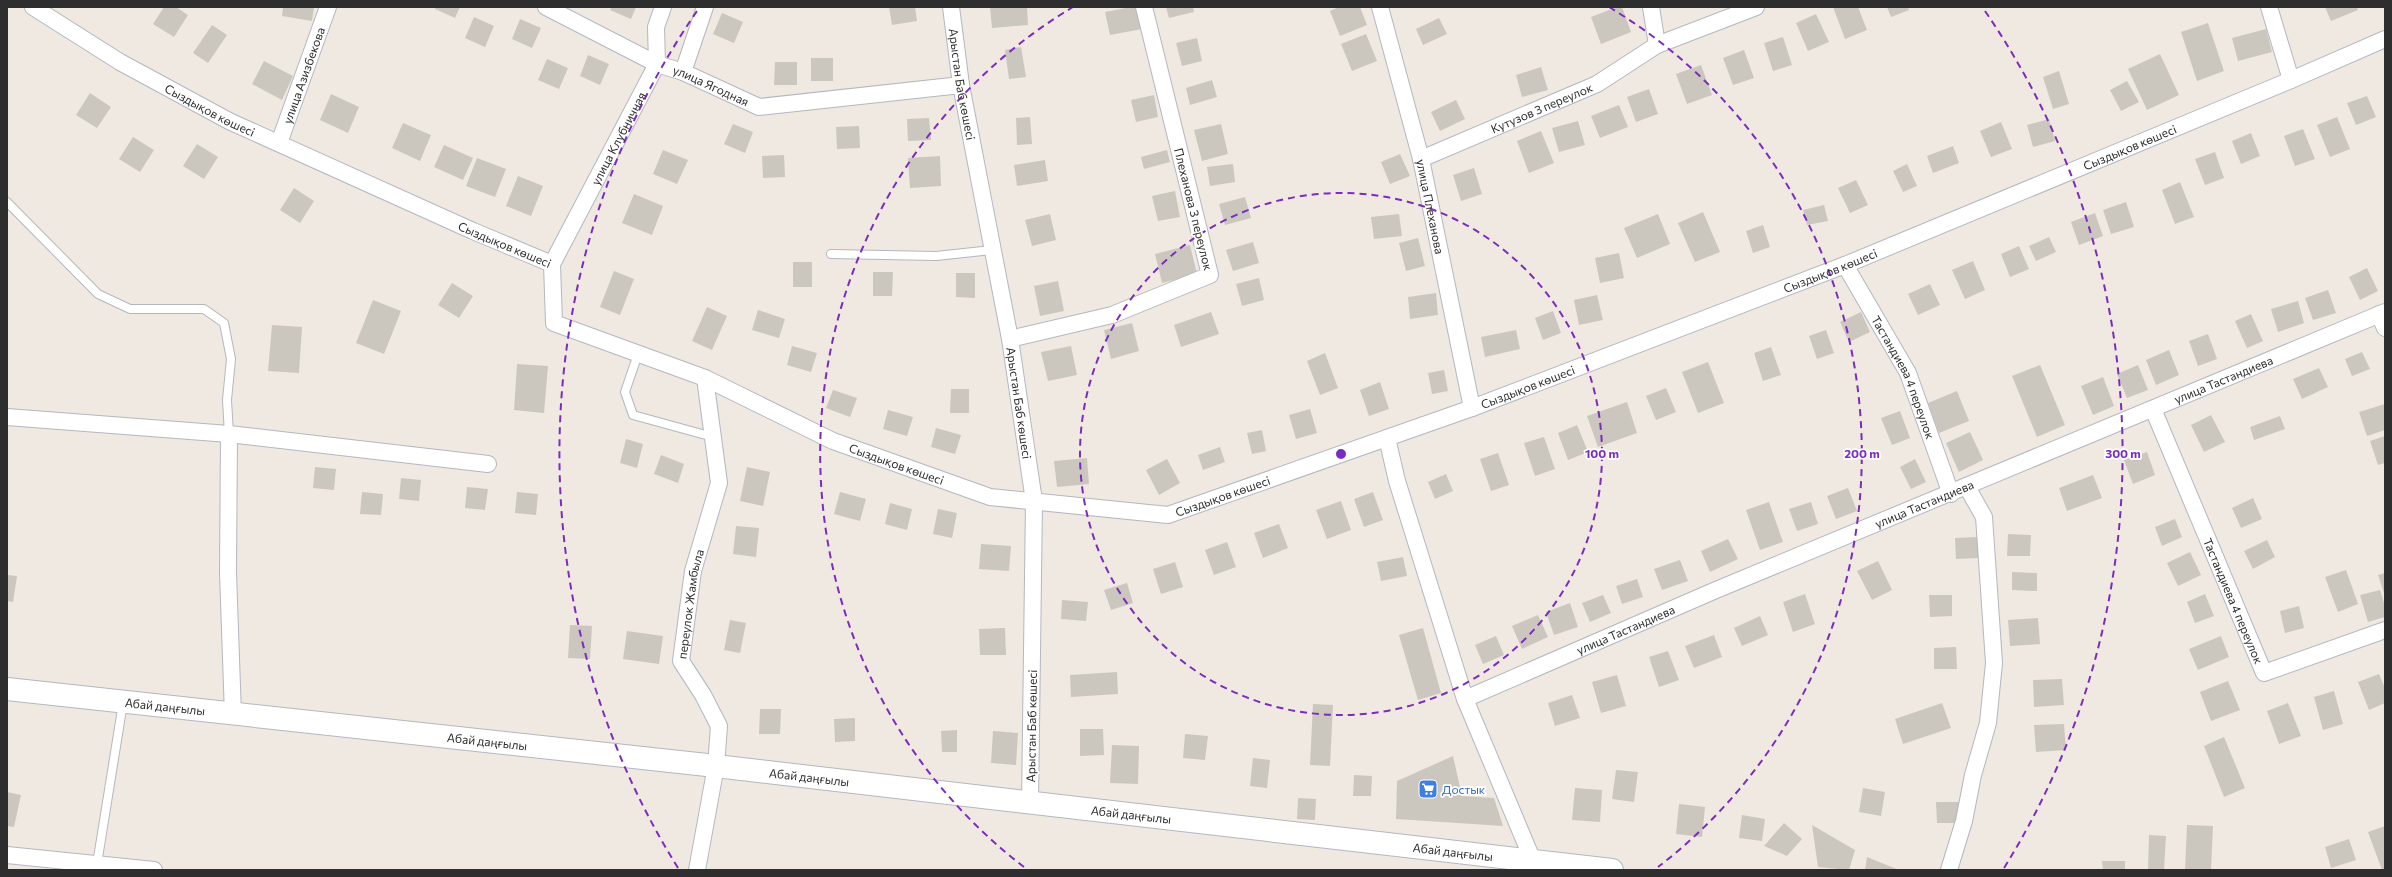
<svg xmlns="http://www.w3.org/2000/svg" width="2392" height="877" viewBox="0 0 2392 877" font-family="Commissioner,sans-serif">
  <rect width="100%" height="100%" fill="#efe9e1"/>
  <!-- building -->
  <path fill="#cbc7bf" d="M164,7h12l12,8 -14,22 -21,-13z
    M283,7h31l-2,14 -30,-5z
    M435,7h25l-5,11 -20,-9z
    M612,7h24l-5,12 -21,-9z
    M889,7h26l2,14 -25,4z
    M990,7h37l1,18 -36,3z
    M1131,7h7l4,22 -32,6 -5,-23z
    M1166,7h27l1,5 -25,6z
    M1339,7h21l7,18 -27,11 -10,-25z
    M1617,7h5l9,25 -30,12 -10,-27z
    M1833,7h25l9,23 -22,9z
    M1887,7h21l1,3 -18,7z
    M2325,7h32l1,3 -27,11z
    M722,13l21,9 -9,21 -21,-9z
    M1816,14l13,28 -21,9 -12,-28z
    M474,17l20,9 -9,21 -20,-9z
    M1439,18l8,16 -24,11 -7,-16z
    M520,19l21,9 -9,20 -20,-9z
    M2208,23l16,48 -27,10 -16,-49z
    M212,25l15,10 -19,28 -15,-10z
    M2266,29l6,23 -34,9 -6,-23z
    M1366,34l11,27 -25,10 -11,-27z
    M1783,37l9,28 -19,6 -9,-28z
    M1197,38l5,23 -20,5 -6,-23z
    M1021,47l5,30 -17,2 -4,-29z
    M1744,50l10,28 -21,7 -10,-27z
    M2160,54l19,41 -32,15 -19,-41z
    M588,55l21,9 -9,21 -20,-9z
    M811,58h22v23h-22z
    M547,59l21,9 -9,21 -21,-9z
    M264,61l29,15 -11,24 -30,-16z
    M775,62h22v23h-23z
    M1701,65l11,30 -25,9 -11,-30z
    M1541,67l7,23 -26,7 -6,-22z
    M2059,71l10,33 -16,5 -10,-32z
    M1212,80l5,17 -27,8 -4,-17z
    M2127,81l12,21 -18,9 -11,-21z
    M1649,89l9,25 -22,8 -9,-25z
    M90,93l21,14 -14,21 -21,-13z
    M331,94l28,13 -11,26 -28,-13z
    M1154,95l4,22 -22,5 -5,-22z
    M2367,96l9,21 -20,8 -9,-22z
    M1456,100l9,19 -25,12 -9,-19z
    M1619,105l9,22 -28,11 -9,-22z
    M1030,117l2,27 -15,1 -1,-27z
    M2337,117l13,32 -20,8 -13,-32z
    M929,118l2,22 -23,1 -1,-22z
    M2049,119l6,22 -22,6 -6,-22z
    M1578,121l7,24 -26,7 -7,-24z
    M2001,122l11,27 -21,8 -11,-26z
    M403,123l28,12 -11,26 -28,-13z
    M733,124l20,8 -8,21 -21,-9z
    M1221,124l7,30 -26,7 -8,-31z
    M859,126l1,22 -23,1 -1,-22z
    M2303,129l12,30 -20,7 -11,-30z
    M1541,131l13,32 -25,10 -12,-32z
    M2251,133l9,23 -19,8 -9,-23z
    M133,137l21,13 -14,22 -21,-13z
    M197,144l21,13 -14,22 -21,-13z
    M444,145l29,13 -10,22 -29,-13z
    M1953,146l6,17 -26,10 -6,-17z
    M663,150l25,10 -11,24 -24,-10z
    M1167,150l3,12 -26,7 -3,-12z
    M2215,152l9,26 -19,7 -10,-26z
    M1400,154l10,22 -20,8 -9,-22z
    M784,155l1,22 -22,1 -1,-22z
    M940,156l1,30 -31,2 -2,-30z
    M477,158l29,11 -11,28 -29,-11z
    M1045,160l3,21 -31,5 -3,-21z
    M1233,164l2,18 -25,4 -3,-19z
    M1907,164l10,22 -14,6 -10,-21z
    M1474,168l8,26 -21,7 -8,-26z
    M518,176l25,10 -12,30 -25,-10z
    M1856,180l12,25 -18,8 -12,-25z
    M2180,182l14,35 -19,7 -13,-34z
    M294,188l20,13 -14,22 -20,-13z
    M1175,191l5,26 -22,4 -6,-25z
    M634,194l29,12 -11,29 -30,-12z
    M1245,197l6,21 -26,7 -6,-21z
    M2126,202l8,25 -23,7 -8,-24z
    M1824,205l4,16 -21,4 -4,-15z
    M1703,212l17,40 -25,10 -17,-39z
    M2095,213l8,23 -24,9 -8,-23z
    M1050,214l6,26 -24,6 -7,-26z
    M1399,214l3,22 -28,3 -3,-22z
    M1658,214l12,30 -33,14 -13,-30z
    M1763,225l7,22 -17,6 -7,-22z
    M2049,237l7,15 -20,9 -7,-15z
    M1418,238l7,28 -19,5 -7,-28z
    M1253,242l6,21 -26,8 -7,-21z
    M1190,245l7,29 -35,9 -7,-29z
    M2019,246l10,23 -19,8 -9,-23z
    M1619,253l5,25 -24,5 -5,-25z
    M1973,261l12,29 -20,9 -13,-29z
    M793,262h19v25h-19z
    M2367,268l11,23 -18,9 -11,-23z
    M614,271l20,8 -14,36 -20,-8z
    M873,272h20l-1,24h-19z
    M956,273h19v25l-19,-1z
    M1259,278l5,22 -22,6 -6,-22z
    M1058,281l6,30 -24,5 -6,-30z
    M452,283l21,13 -14,22 -21,-13z
    M1930,284l10,21 -22,10 -10,-21z
    M2328,290l8,23 -23,7 -8,-22z
    M1436,293l2,22 -28,4 -2,-22z
    M1597,295l6,25 -24,5 -5,-25z
    M373,300l28,11 -17,43 -28,-11z
    M2298,301l6,22 -26,9 -7,-23z
    M707,307l20,9 -15,34 -20,-9z
    M758,310l27,9 -6,19 -27,-8z
    M1553,311l8,22 -18,7 -8,-22z
    M1211,312l8,22 -38,13 -7,-22z
    M1861,312l9,20 -21,10 -9,-20z
    M2251,314l12,27 -16,7 -12,-27z
    M1132,323l7,28 -28,8 -7,-29z
    M272,325l30,2 -3,46 -31,-2z
    M1516,330l4,19 -35,8 -4,-20z
    M1826,330l8,23 -17,6 -8,-23z
    M2208,334l9,25 -19,7 -9,-25z
    M792,346l25,7 -6,19 -24,-7z
    M1071,346l6,29 -29,6 -7,-29z
    M1771,347l10,28 -18,6 -9,-28z
    M2169,350l10,25 -23,10 -10,-25z
    M2362,352l8,17 -18,7 -7,-17z
    M1325,353l13,35 -18,7 -13,-34z
    M1708,362l16,41 -26,10 -16,-41z
    M517,364l31,2 -4,47 -30,-3z
    M2040,365l25,60 -28,12 -25,-61z
    M2138,365l10,25 -21,8 -10,-24z
    M2319,368l9,19 -26,12 -9,-20z
    M1444,370l4,21 -16,3 -4,-21z
    M2103,377l11,29 -21,9 -12,-29z
    M1380,382l9,27 -20,7 -9,-26z
    M1666,388l10,24 -20,8 -10,-24z
    M951,389h18v24h-19z
    M833,390l24,8 -7,19 -24,-9z
    M1957,391l12,30 -30,12 -11,-30z
    M1627,402l10,31 -39,14 -11,-31z
    M2385,404v26l-18,6 -8,-24z
    M1310,409l7,24 -21,6 -7,-24z
    M888,410l25,7 -6,19 -24,-7z
    M1900,411l10,27 -18,7 -11,-27z
    M2211,415l14,27 -21,10 -13,-27z
    M2280,416l5,13 -31,11 -4,-13z
    M1577,425l11,27 -20,8 -10,-27z
    M936,428l25,7 -6,19 -24,-7z
    M1262,430l4,21 -14,3 -5,-21z
    M1970,432l13,28 -24,12 -13,-29z
    M2385,436v27l-7,2 -8,-24z
    M1544,437l11,32 -20,7 -11,-33z
    M626,439l17,5 -6,24 -17,-5z
    M1220,447l5,15 -22,8 -5,-15z
    M2147,452l8,23 -22,9 -9,-24z
    M1498,453l11,32 -18,6 -11,-32z
    M661,455l23,9 -6,19 -24,-9z
    M1087,458l2,26 -32,3 -3,-26z
    M1167,459l13,24 -21,12 -13,-25z
    M1915,459l11,23 -15,7 -11,-22z
    M315,467l21,2 -2,21 -21,-2z
    M747,467l23,5 -7,34 -23,-5z
    M1446,474l7,17 -18,8 -7,-17z
    M2093,475l9,23 -35,13 -8,-23z
    M401,478l20,2 -2,21 -20,-2z
    M467,487l21,2 -3,21 -20,-2z
    M1848,488l9,23 -21,8 -9,-23z
    M362,492l21,2 -2,21 -21,-1z
    M517,492l21,2 -2,21 -21,-2z
    M840,492l26,7 -6,22 -26,-7z
    M1373,492l10,28 -19,7 -10,-28z
    M2253,498l9,21 -21,9 -9,-20z
    M1341,501l10,29 -24,9 -11,-29z
    M1769,502l14,40 -23,8 -14,-40z
    M1811,502l7,22 -21,7 -8,-22z
    M890,503l22,6 -5,21 -22,-6z
    M938,509l19,4 -5,25 -19,-4z
    M2175,519l7,18 -20,9 -7,-19z
    M1279,524l9,24 -25,10 -9,-25z
    M736,526l23,2 -3,29 -23,-3z
    M2008,534l23,1 -1,21h-23z
    M1978,537l1,21 -23,1 -1,-21z
    M1728,539l10,20 -28,13 -9,-21z
    M2267,540l8,17 -22,12 -9,-18z
    M1227,542l9,25 -22,8 -9,-25z
    M981,544l30,2 -2,25 -30,-2z
    M2190,552l11,23 -23,11 -11,-23z
    M1403,557l4,19 -26,5 -4,-19z
    M1680,560l8,21 -26,9 -8,-21z
    M1878,561l14,29 -20,10 -15,-29z
    M1175,562l8,25 -22,7 -8,-25z
    M2346,570l12,34 -20,8 -13,-35z
    M2012,572l25,1v18l-25,-1z
    M2385,573v23l-7,-21z
    M7,575l10,1 -4,26 -6,-1z
    M1637,579l6,18 -21,7 -6,-18z
    M1127,583l6,20 -22,7 -7,-20z
    M2380,590l5,16v11l-17,5 -8,-27z
    M1805,594l10,30 -22,8 -10,-30z
    M2205,594l9,22 -19,7 -8,-21z
    M1603,595l8,18 -21,9 -8,-19z
    M1929,595h23v21l-22,1z
    M1062,600l26,2 -2,19 -25,-2z
    M1570,603l8,24 -24,8 -8,-23z
    M2299,606l5,22 -19,5 -5,-22z
    M1538,615l10,22 -26,12 -10,-23z
    M1760,616l8,19 -26,11 -8,-18z
    M2038,618l2,26 -30,2 -2,-26z
    M730,620l16,3 -6,30 -16,-3z
    M570,625l22,1 -2,33 -22,-1z
    M1005,628l1,27h-26l-1,-26z
    M1423,628l18,65 -23,7 -19,-65z
    M627,631l36,5 -4,28 -36,-5z
    M1714,635l8,22 -28,11 -9,-22z
    M1496,636l8,19 -21,9 -8,-19z
    M2221,636l8,21 -31,13 -9,-21z
    M1956,647l1,22h-23v-21z
    M1668,651l11,29 -20,7 -10,-30z
    M1117,672l1,22 -47,3 -1,-22z
    M2379,674l6,14v15l-16,7 -11,-28z
    M1617,675l9,31 -25,7 -9,-31z
    M2062,679l2,26 -30,2 -1,-27z
    M2228,681l12,29 -29,11 -11,-29z
    M2334,691l9,33 -20,6 -9,-33z
    M1572,695l8,23 -25,8 -7,-23z
    M1942,703l9,25 -48,16 -8,-25z
    M2288,703l13,33 -22,8 -12,-33z
    M1313,704l20,1 -3,61 -20,-1z
    M760,709h21l-1,25h-21z
    M855,718v23l-20,1 -1,-23z
    M2064,724l2,26 -30,2 -2,-27z
    M1080,729h23l1,26 -24,1z
    M957,730v22h-15l-1,-21z
    M993,731l25,2 -2,32 -25,-2z
    M1185,734l23,2 -3,24 -22,-2z
    M2224,737l21,51 -21,9 -20,-51z
    M1112,745l27,1 -1,38 -28,-1z
    M1453,756l9,40 32,2 9,28 -107,-7 1,-38z
    M1253,758l17,2 -3,28 -17,-2z
    M1616,770l22,2 -4,30 -22,-3z
    M1354,775l18,1 -1,20h-18z
    M1575,788l27,2 -2,32 -28,-2z
    M1863,788l22,4 -4,24 -22,-4z
    M7,792l14,3 -7,32 -7,-1z
    M1298,798l18,1 -1,21 -18,-1z
    M1936,802h23l1,21h-23z
    M1679,804l26,3 -3,30 -26,-3z
    M1742,815l23,4 -3,22 -23,-3z
    M1784,823l18,16 -15,17 -23,-10z
    M1812,825l43,25 -6,20 -31,-3z
    M2187,825l26,1 -2,44h-26z
    M2385,826v44h-3l-14,-38z
    M2149,835l17,1 -2,34h-16z
    M2349,839l7,21 -25,8 -6,-21z
    M1867,857l32,13h-34z
    M2102,861h23v9h-22z"/>
  <g fill="none" stroke-linecap="round" stroke-linejoin="round">
    <defs>
      <path id="lane" d="M7,202l91,92 32,15h74l20,14 7,36 -4,41 2,34
        M831,254l105,2 56,-6
        M638,354l-13,38 8,23 80,22
        M97,864l26,-161"/>
      <g id="street">
        <path id="s1" d="M33,7l87,55 109,59 244,110 79,33 2,59 151,55 128,63 157,56 178,18 304,-107 373,-143 446,-185 94,-41"/>
        <path id="s2" d="M546,7l111,57 26,8 76,35 202,-22"/>
        <path id="s3" d="M951,7l10,78 49,254 24,162 -4,303"/>
        <path id="s4" d="M1380,7l41,152 51,249"/>
        <path d="M1651,7l6,38"/>
        <path d="M2269,7l22,73"/>
        <path d="M683,72l22,-65"/>
        <path id="s5" d="M279,143l49,-136"/>
        <path id="s6" d="M1421,159l176,-75 60,-39 99,-38"/>
        <path id="s7" d="M552,264l105,-200 -1,-37 7,-20"/>
        <path id="s8" d="M1845,265l63,108 43,121"/>
        <path d="M2379,314l6,14"/>
        <path d="M1010,339l102,-24 98,-40 -66,-268"/>
        <path id="s9" d="M2153,409l111,264 121,-43"/>
        <path d="M7,417l222,17 259,30"/>
        <path d="M229,434l-1,139 5,142"/>
        <path d="M1387,438l10,43 68,218 68,162"/>
        <path id="s10" d="M1465,699l251,-109 669,-278"/>
        <path d="M7,855l147,15"/>
        <path id="s11" d="M697,870l19,-104 3,-40 -16,-31 -22,-34 12,-90 26,-88 -14,-105"/>
        <path d="M1949,870l15,-49 9,-46 15,-52 6,-60 -10,-146 -17,-30"/>
      </g>
      <g id="secondary">
        <path id="s12" d="M7,689l709,77 896,104"/>
      </g>
    </defs>
    <!-- lane casing -->
    <use href="#lane" stroke="#b4b7c1" stroke-width="10"/>
    <!-- street casing -->
    <use href="#street" stroke="#b4b7c1" stroke-width="18"/>
    <!-- secondary casing -->
    <use href="#secondary" stroke="#b4b7c1" stroke-width="24"/>
    <!-- lane -->
    <use href="#lane" stroke="#fff" stroke-width="8"/>
    <!-- street -->
    <use href="#street" stroke="#fff" stroke-width="16"/>
    <!-- secondary -->
    <use href="#secondary" stroke="#fff" stroke-width="22"/>
  </g>
  <!-- distance rings -->
  <g fill="none" stroke="#7b2cbf" stroke-width="2" stroke-dasharray="7 5">
    <circle cx="1341" cy="454" r="261"/>
    <path d="M1024 867A521 521 0 0 1 1073 7M1609 7A521 521 0 0 1 1658 867"/>
    <path d="M678 868A782 782 0 0 1 697 11M1985 11A782 782 0 0 1 2004 868"/>
  </g>
  <!-- icons -->
  <defs>
    <symbol id="supermarket-square" viewBox="-11 -11 22 22"><rect x="-9" y="-9" width="18" height="18" rx="4" fill="#3f7fe0" stroke="#fff"/><path d="M-6-5.5h2.5l.6 2H6L4.5 2H-2.5L-4.4-4H-6ZM-1.5 3.2a1.3 1.3 0 1 0 .1 0ZM3 3.2a1.3 1.3 0 1 0 .1 0Z" fill="#fff"/></symbol>
  </defs>
  <g fill-rule="evenodd">
    <use href="#supermarket-square" x="1417" y="778" width="22" height="22"/>
  </g>
  <g text-anchor="middle" dominant-baseline="central" stroke-width="3.5" stroke-linejoin="round" paint-order="stroke">
    <!-- street labels -->
    <g font-size="12" fill="#2e2e2e" stroke="#fff">
      <text stroke="none"><textPath href="#s5" startOffset="72">улица Азизбекова</textPath></text>
      <text stroke="none"><textPath href="#s3" startOffset="78">Арыстан Баб көшесі</textPath></text>
      <text stroke="none"><textPath href="#s2" startOffset="183">улица Ягодная</textPath></text>
      <text stroke="none"><textPath href="#s6" startOffset="131">Кутузов 3 переулок</textPath></text>
      <text stroke="none"><textPath href="#s1" startOffset="205">Сыздықов көшесі</textPath></text>
      <text stroke="none"><textPath href="#s7" startOffset="142">улица Клубничная</textPath></text>
      <text stroke="none"><textPath href="#s1" startOffset="2318">Сыздықов көшесі</textPath></text>
      <text stroke="none"><textPath href="#s4" startOffset="206">улица Плеханова</textPath></text>
      <text transform="translate(1194 209) rotate(76)">Плеханова 3 переулок</text>
      <text stroke="none"><textPath href="#s1" startOffset="529">Сыздықов көшесі</textPath></text>
      <text stroke="none"><textPath href="#s1" startOffset="1994">Сыздықов көшесі</textPath></text>
      <text stroke="none"><textPath href="#s8" startOffset="127">Тастандиева 4 переулок</textPath></text>
      <text stroke="none"><textPath href="#s10" startOffset="823">улица Тастандиева</textPath></text>
      <text stroke="none"><textPath href="#s1" startOffset="1670">Сыздықов көшесі</textPath></text>
      <text stroke="none"><textPath href="#s3" startOffset="402">Арыстан Баб көшесі</textPath></text>
      <text stroke="none"><textPath href="#s1" startOffset="1010">Сыздықов көшесі</textPath></text>
      <text stroke="none"><textPath href="#s1" startOffset="1346">Сыздықов көшесі</textPath></text>
      <text stroke="none"><textPath href="#s10" startOffset="499">улица Тастандиева</textPath></text>
      <text stroke="none"><textPath href="#s9" startOffset="208">Тастандиева 4 переулок</textPath></text>
      <text stroke="none"><textPath href="#s11" startOffset="279">переулок Жамбыла</textPath></text>
      <text stroke="none"><textPath href="#s10" startOffset="175">улица Тастандиева</textPath></text>
      <text stroke="none"><textPath href="#s12" startOffset="159">Абай даңғылы</textPath></text>
      <text transform="translate(1031 726) rotate(-89)">Арыстан Баб көшесі</text>
      <text stroke="none"><textPath href="#s12" startOffset="483">Абай даңғылы</textPath></text>
      <text stroke="none"><textPath href="#s12" startOffset="807">Абай даңғылы</textPath></text>
      <text stroke="none"><textPath href="#s12" startOffset="1131">Абай даңғылы</textPath></text>
      <text stroke="none"><textPath href="#s12" startOffset="1455">Абай даңғылы</textPath></text>
    </g>
    <!-- shop labels -->
    <g font-size="12" fill="#366cbe" stroke="#fff" text-anchor="start">
      <text x="1442" y="789">Достык</text>
    </g>
  </g>
  <circle cx="1341" cy="454" r="6" fill="#7b2cbf" stroke="#fff" stroke-width="2"/>
  <g font-size="12" text-anchor="middle" font-weight="bold" fill="#7b2cbf" stroke="#fff" stroke-width="3.5" stroke-linejoin="round" paint-order="stroke">
    <text x="1602" y="458">100 m</text>
    <text x="1862" y="458">200 m</text>
    <text x="2123" y="458">300 m</text>
  </g>
  <!-- border -->
  <rect width="2392" height="877" fill="none" stroke="#2e2e2e" stroke-width="16"/>
</svg>
